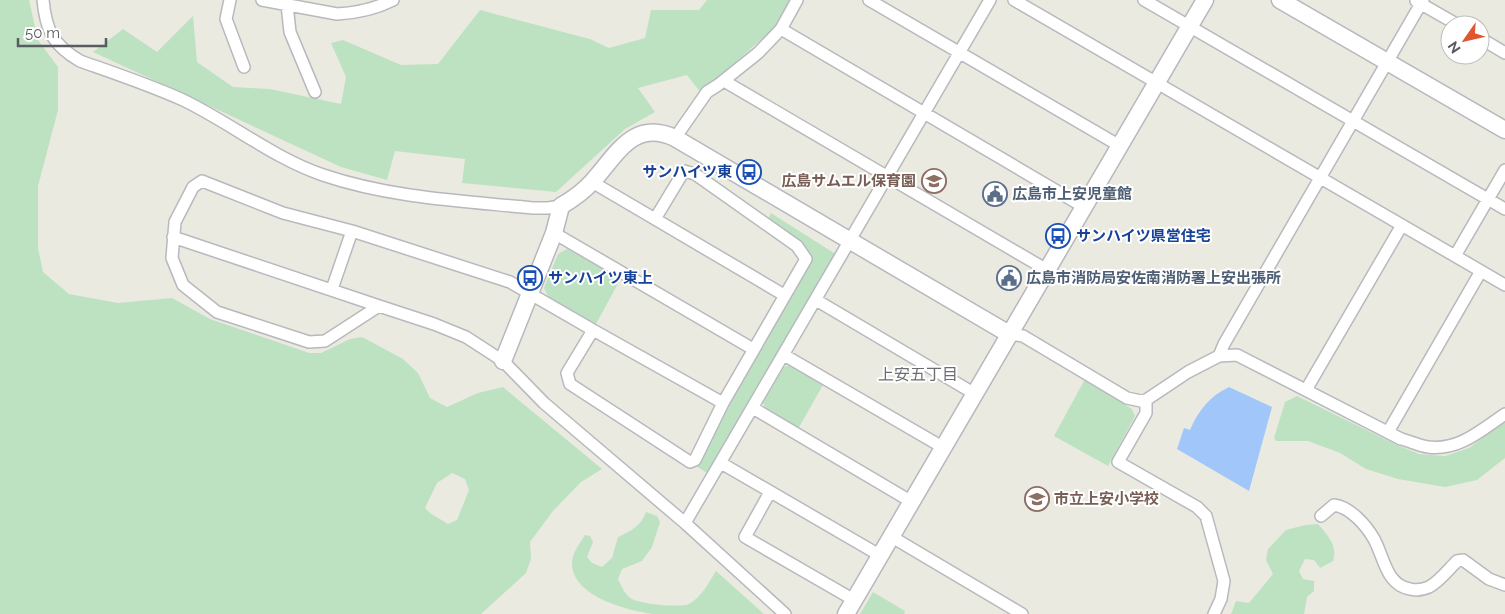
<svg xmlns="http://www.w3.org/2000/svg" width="1505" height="614" viewBox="0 0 1505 614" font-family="Raleway,'Noto Sans JP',sans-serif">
  <rect width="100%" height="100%" fill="#ebeae0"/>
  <!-- green -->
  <path fill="#bde2c2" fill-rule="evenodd" d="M0,0h29l9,40 20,27v43l-20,76v62l5,24 26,22 49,9 54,-5 38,21 99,34h12l29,-14 12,-2 41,22 15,14 12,25 17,9 31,-14 25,-6 99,82 -21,13 -28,29 -23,31 1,17 -5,14 -45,41h-481zM452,473l13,6 4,11 -12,30 -9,4 -18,-11 -5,-5 12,-25z
    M707,0h84l-15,26 -75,67 -14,-18 -49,13 17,24 -30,17 -69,63 -94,-9 3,-24 -70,-8 -8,29 -46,-13 -248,-115 30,-23 34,23 36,-36 4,46 36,25 37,2 71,15 5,-27 -15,-34 12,-3 58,25 37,-1 42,-54 110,29 19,9 36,-10 6,-28h48z
    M771,213l66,42 -128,219 -13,-8 114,-205 -4,-11 -4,-6 -35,-22z
    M567,249l54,29 -25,46 -47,-26 -5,-10 14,-34z
    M790,365l33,20 -25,44 -32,-19 -3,-8 21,-35z
    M1085,379l47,30 3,7 -27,50 -54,-30z
    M1297,396l100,49 22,9 26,2 24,-8 36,-27v37l-28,22 -32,7 -47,-8 -32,-10 -26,-16 -32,-12h-32l-2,-3 11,-36z
    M646,512l11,4 3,6 -8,25 -10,14 -20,8 -4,10c4,8 7,17 16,21 10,4 46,8 55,4 12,-6 20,-22 27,-33l48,43h-111c-26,-4 -81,-17 -81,-51 0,-10 8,-20 13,-28l5,1 3,6 -6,15 5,6 10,4 10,-9 6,-21c13,-6 23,-11 28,-25z
    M1318,524c10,12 20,21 15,37l-13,7 -6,-8 -9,-1 -6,12 4,8 11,2v10l-7,6 -3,17h-73l5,-13 13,2 24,-29 -7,-14 2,-11 18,-19 19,-5z
    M873,592l32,19 -1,3h-44z"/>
  <!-- water -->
  <path fill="#a1c7fa" d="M1229,387l43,20 -23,84 -72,-42 7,-21 6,2c8,-19 20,-34 39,-43z"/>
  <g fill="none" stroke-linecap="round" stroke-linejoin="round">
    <defs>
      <path id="street" d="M43,0c3,31 10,45 37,61 34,12 70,24 103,39 48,23 90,58 140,75 68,23 140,26 210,33h15l13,-2
        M230,0l-4,19 18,48
        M262,0l75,14c18,-1 40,-6 56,-14
        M869,0l251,146
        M1014,0l491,285
        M1144,0l361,209
        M1416,1l42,24
        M287,5l3,27 25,60
        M781,29l303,178
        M1480,38l25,15
        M724,81l323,189
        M675,138l32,-46 11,-7 40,-32 23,-24 16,-29
        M592,182l63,37 29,-48 11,3 102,72 9,13 -83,144 -28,57 -5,2 -120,-78 -3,-11 26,-43 -83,-48 -158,-51 -69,-18 -81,-32 -9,6 -18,35 -3,36 11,27 34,27 92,30 16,-1 54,-35 55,18 32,13 37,24 41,42 141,120 100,91
        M655,219l129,76
        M554,233l199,116
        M173,237l206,69
        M1455,256l50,-86
        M332,289l20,-58
        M816,300l159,94
        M593,330l130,73
        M1009,334l14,2 104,62 14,3 5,-1 42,-28 31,-16 18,-1 164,84c9,2 18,7 27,8 31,4 53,-17 77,-33
        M784,355l160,93
        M1219,356l5,-12 199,-344
        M1306,390l96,-165
        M1146,400v13l-28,49 79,45 9,9 18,65 -3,18 -7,15
        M753,408l159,94
        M1388,432l93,-161
        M721,463l160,93
        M770,492l-25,45 109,63
        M1321,516l13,-11c16,2 32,20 40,34 10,18 12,46 36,50 7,2 12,1 19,-2 10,-5 20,-18 28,-26l6,-1 26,19 16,6
        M685,523l305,-523
        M892,537l130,77"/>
      <path id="secondary" d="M1280,0l225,130
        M503,361l51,-128 7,-27c12,-7 22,-14 31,-24 24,-26 41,-64 83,-44l334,196
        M846,614l359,-614"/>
    </defs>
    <!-- street casing -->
    <use href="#street" stroke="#b8b9be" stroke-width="14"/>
    <!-- secondary casing -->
    <use href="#secondary" stroke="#b6b8be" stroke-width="19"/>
    <!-- street -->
    <use href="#street" stroke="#fff" stroke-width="11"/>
    <!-- secondary -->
    <use href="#secondary" stroke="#fff" stroke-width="16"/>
  </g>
  <!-- icons -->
  <defs>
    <symbol id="bus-ring" viewBox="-11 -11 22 22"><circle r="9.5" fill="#fff" stroke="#1a4fb4" stroke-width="1.5"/><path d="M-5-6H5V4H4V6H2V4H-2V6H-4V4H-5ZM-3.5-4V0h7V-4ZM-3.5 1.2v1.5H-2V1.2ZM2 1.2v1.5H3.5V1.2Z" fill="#1a4fb4"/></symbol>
    <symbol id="school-ring" viewBox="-11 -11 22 22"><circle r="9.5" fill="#fff" stroke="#8d6e63" stroke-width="1.5"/><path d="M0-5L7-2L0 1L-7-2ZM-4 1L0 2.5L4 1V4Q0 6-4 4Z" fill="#8d6e63"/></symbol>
    <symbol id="civic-ring" viewBox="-11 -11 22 22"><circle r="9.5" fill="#fff" stroke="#5c6f8a" stroke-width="1.5"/><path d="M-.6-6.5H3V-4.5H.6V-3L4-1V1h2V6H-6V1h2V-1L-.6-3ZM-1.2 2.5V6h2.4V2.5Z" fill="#5c6f8a"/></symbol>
  </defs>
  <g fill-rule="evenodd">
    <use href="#bus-ring" x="735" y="158" width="28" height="28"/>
    <use href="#school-ring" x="920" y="167" width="28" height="28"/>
    <use href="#civic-ring" x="981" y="180" width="28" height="28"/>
    <use href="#bus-ring" x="1044" y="222" width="28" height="28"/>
    <use href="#bus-ring" x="516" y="264" width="28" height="28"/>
    <use href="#civic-ring" x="995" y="264" width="28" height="28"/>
    <use href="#school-ring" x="1023" y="485" width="28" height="28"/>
  </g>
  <g text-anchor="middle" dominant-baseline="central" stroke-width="4" stroke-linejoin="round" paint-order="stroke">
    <!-- transit labels -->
    <g font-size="15" font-weight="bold" fill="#164399" stroke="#fff" text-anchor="start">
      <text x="732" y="172" text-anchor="end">サンハイツ東</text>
      <text x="1076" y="236">サンハイツ県営住宅</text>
      <text x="548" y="278">サンハイツ東上</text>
    </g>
    <!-- education labels -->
    <g font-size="15" font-weight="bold" fill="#785e54" stroke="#fff" text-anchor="end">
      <text x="916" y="181">広島サムエル保育園</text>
      <text x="1054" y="499" text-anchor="start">市立上安小学校</text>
    </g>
    <!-- service labels -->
    <g font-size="15" font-weight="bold" fill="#4e5e75" stroke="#fff" text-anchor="start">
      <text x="1012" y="194">広島市上安児童館</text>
      <text x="1026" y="278">広島市消防局安佐南消防署上安出張所</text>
    </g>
    <!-- neighbourhood labels -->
    <g font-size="16" fill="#6a6d72" stroke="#fff">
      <text x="918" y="374">上安五丁目</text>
    </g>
  </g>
  <!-- north arrow -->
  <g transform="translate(1465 40) rotate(236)"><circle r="24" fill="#ffffff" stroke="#bdbdbf"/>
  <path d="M0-4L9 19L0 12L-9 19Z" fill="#e05631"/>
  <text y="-8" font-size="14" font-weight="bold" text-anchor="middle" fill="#595b60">N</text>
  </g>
  <!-- scale -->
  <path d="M18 38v8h88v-8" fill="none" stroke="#595b60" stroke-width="2.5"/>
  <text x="25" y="38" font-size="15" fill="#595b60" stroke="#ffffff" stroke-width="4" paint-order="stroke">50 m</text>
</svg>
